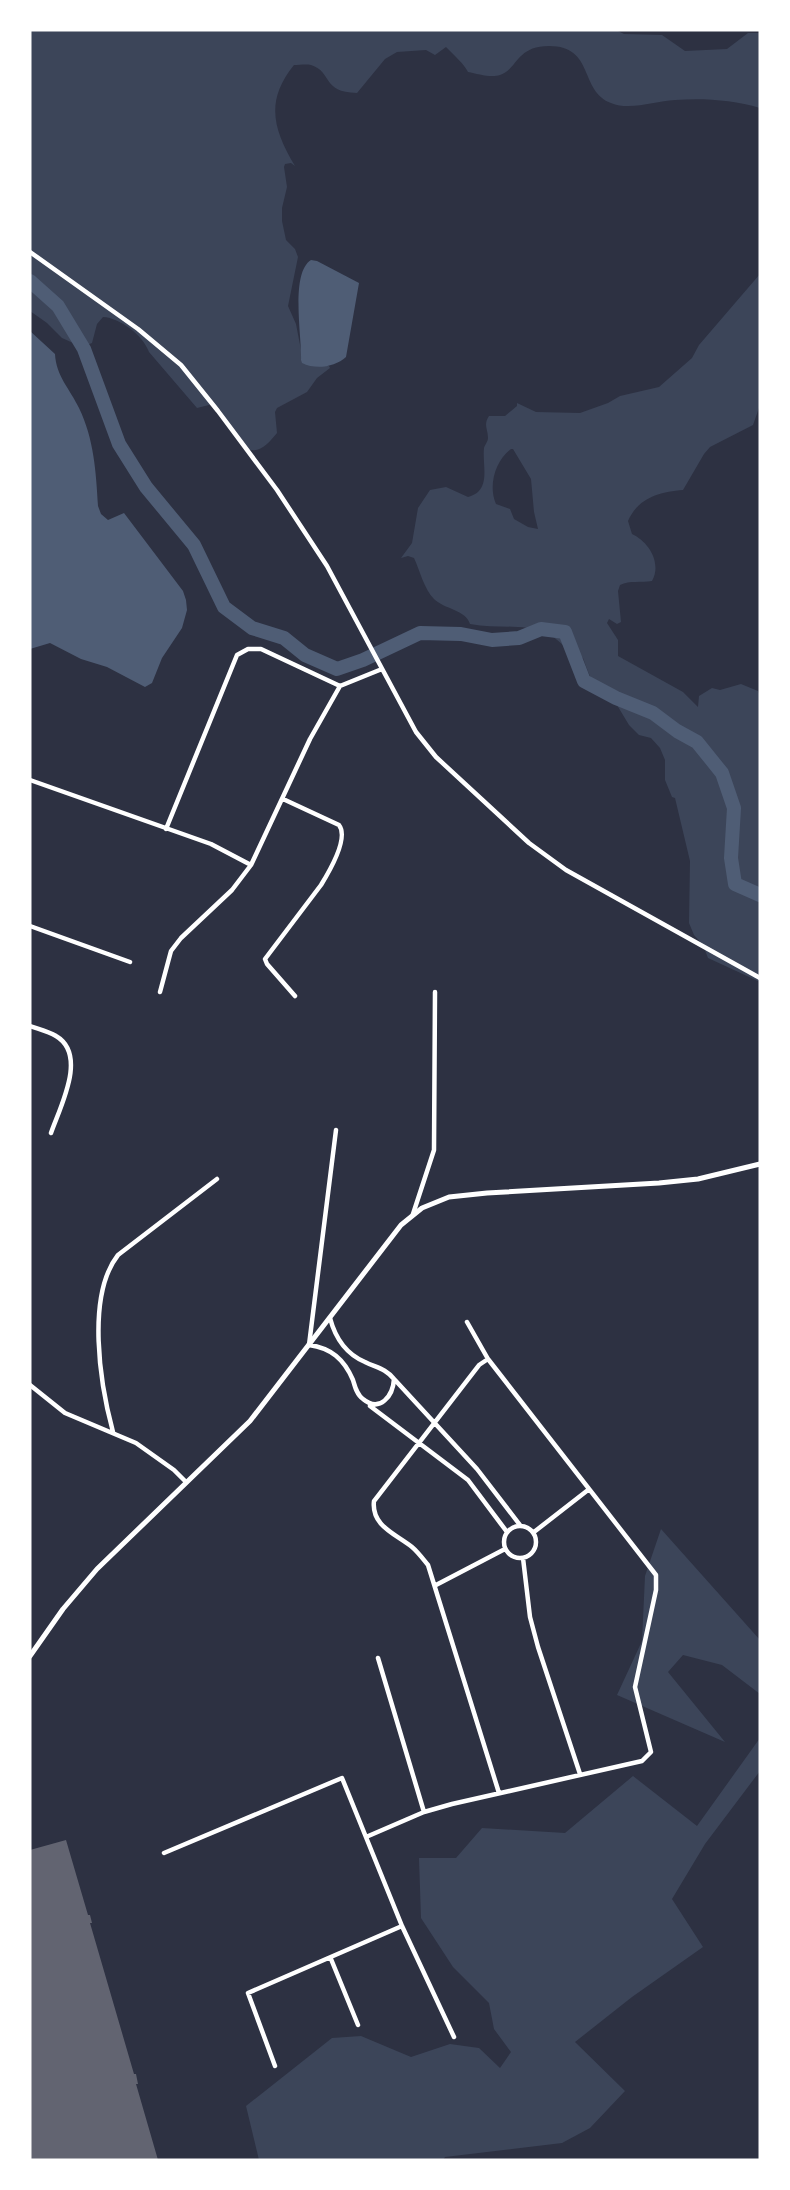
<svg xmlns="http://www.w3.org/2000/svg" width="790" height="2190" viewBox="0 0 790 2190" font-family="Poppins,sans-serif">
<rect width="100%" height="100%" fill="#2d3142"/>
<path fill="#3c4559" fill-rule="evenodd" d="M30,30h586l8,4 38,1 23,16 42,-2 21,-16h12v75c-27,-8 -56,-10 -85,-8 -20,1 -45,11 -64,3 -32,-12 -16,-57 -62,-57 -33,0 -31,23 -49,29 -9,3 -22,-1 -32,-3 -3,-7 -16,-19 -22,-25l-11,8 -9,-5 -29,2 -12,7 -28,34c-36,-1 -24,-21 -46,-28 -5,-1 -12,0 -17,0 -29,36 -21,64 1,101l-4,-3 -6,1 -1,3 3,20 -5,21v13l4,19 9,9 3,8 -10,49 8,18 6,31 17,10 10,1 1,2 -13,10 -10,14 -30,16 -2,4 2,21c-9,11 -19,23 -33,14l-25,-39 -6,-4 -16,4 -48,-56c-6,-17 -29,-34 -46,-35l-6,7 -5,19 -10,4 -20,-9 -15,-15 -17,-12z
M760,274v131l-7,20 -43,22 -6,7 -21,36c-24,2 -45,8 -55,31l4,13c17,8 30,29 20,47 -11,2 -22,-1 -32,4l-2,6 3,31 -4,2 -8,-5 -2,4 11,17v16l65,36 15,15 1,-11 13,-8 8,2 21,-6 17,7 2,5v286l-52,-24 -5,-13 -9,-10 -5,-12 1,-62 -15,-63 -3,-1 -7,-17v-20l-5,-12 -9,-10 -12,-3 -10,-10 -18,-30c-18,-5 -22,-21 -28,-37 -16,-6 -25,-20 -36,-25 -25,-10 -51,-4 -77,-9 -4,-14 -26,-15 -36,-25 -10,-10 -14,-28 -20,-41l-6,-2 -7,2 11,-15 6,-35 12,-18 16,-3 22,10c24,-6 14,-31 16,-49 1,-3 4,-7 4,-10 0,-9 -5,-13 1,-22h16l12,-10v-3l19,9 44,1 28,-10 12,-7 39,-9 33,-29 7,-13zM511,449h2l18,30 3,33 4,17 -10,-2 -14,-8 -4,-10 -14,-5c-8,-18 -1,-43 15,-55z
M661,1529l99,111v54l-38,-29 -39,-10 -15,17 57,70 -108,-47 25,-54 3,-65z
M760,1738v33l-55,73 -33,55 31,48 -71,50 -57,45 50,49 -35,37 -28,15 -117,14 -2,3h-184l-13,-54 86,-68 29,-2 50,21 39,-13 29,4 21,20 11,-16 -17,-23 -5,-26 -36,-36 -32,-49 -2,-60h37l26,-30 83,5 68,-57 64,50z"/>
<path fill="#4f5d75" d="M311,260l6,1 42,22 -13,74c-11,10 -30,13 -44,6l-1,-3c1,-23 -11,-87 10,-100z
M30,331l25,23c1,22 15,35 24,54 15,31 17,64 19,98l3,8 7,6 16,-7 59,78 3,9 1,10 -5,18 -20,30 -10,25 -7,4 -38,-20 -26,-8 -31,-16 -20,6z"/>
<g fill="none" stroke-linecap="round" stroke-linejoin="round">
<path stroke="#4f5d75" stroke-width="14" d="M30,281l28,25 26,43 35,95 27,43 48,58 30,62 28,21 32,10 21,17 32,14 26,-9 57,-27 41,1 31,6 27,-2 22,-9 24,3 19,49 32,17 37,15 24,18 20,11 25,31 12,35 -3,50 4,26 25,11"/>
</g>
<path fill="#626471" d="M66,1840l22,75h2l2,8h-2l44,151h2l2,10h-2l22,76h-128v-310z"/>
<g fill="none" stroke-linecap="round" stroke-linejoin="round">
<path stroke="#fff" stroke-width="4.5" d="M30,252l108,77 43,36 37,46 59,79 50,76 89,166 20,25 93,86 37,27 194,108
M30,780l181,64 40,21
M283,799l56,26c10,13 -10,47 -18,60l-56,74 2,5 28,32
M166,829l71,-174 11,-6h13l79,37
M30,926l100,36
M160,992l11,-41 10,-13 51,-48 19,-25 59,-126 30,-53 42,-17
M30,1026c8,3 18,5 26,10 32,19 4,71 -5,97
M413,1214l21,-64 1,-158
M330,1318c5,19 16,36 35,44 12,6 20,6 29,17 -1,17 -14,34 -31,20 -6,-4 -8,-12 -10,-19 -9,-21 -22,-32 -44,-35l27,-215
M467,1322l21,37 -9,6 -105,136c-3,25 22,33 38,46 6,5 11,12 16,18l71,228
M395,1380l82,89 43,56
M30,1385l35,28 71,30 38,27 11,11
M370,1406l98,74 39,52
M113,1432c-13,-48 -27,-136 5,-177l99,-76
M504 1542a16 16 0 1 1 32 0a16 16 0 1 1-32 0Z
M534,1532l54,-42
M523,1558l7,59 8,30 42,127
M436,1585l69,-36
M378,1658l46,154
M366,1837l58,-25 28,-8 190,-43 9,-9 -16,-65 21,-97v-15l-168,-216
M164,1853l178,-75 60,148 52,111
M331,1959l27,66
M275,2066l-27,-73 154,-67"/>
<path stroke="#fff" stroke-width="5" d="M30,1656l33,-47 34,-40 153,-148 151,-196 21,-17 27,-11 38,-4 172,-10 39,-4 62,-15"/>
</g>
<rect width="790" height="2190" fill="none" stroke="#ffffff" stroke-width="63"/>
</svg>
